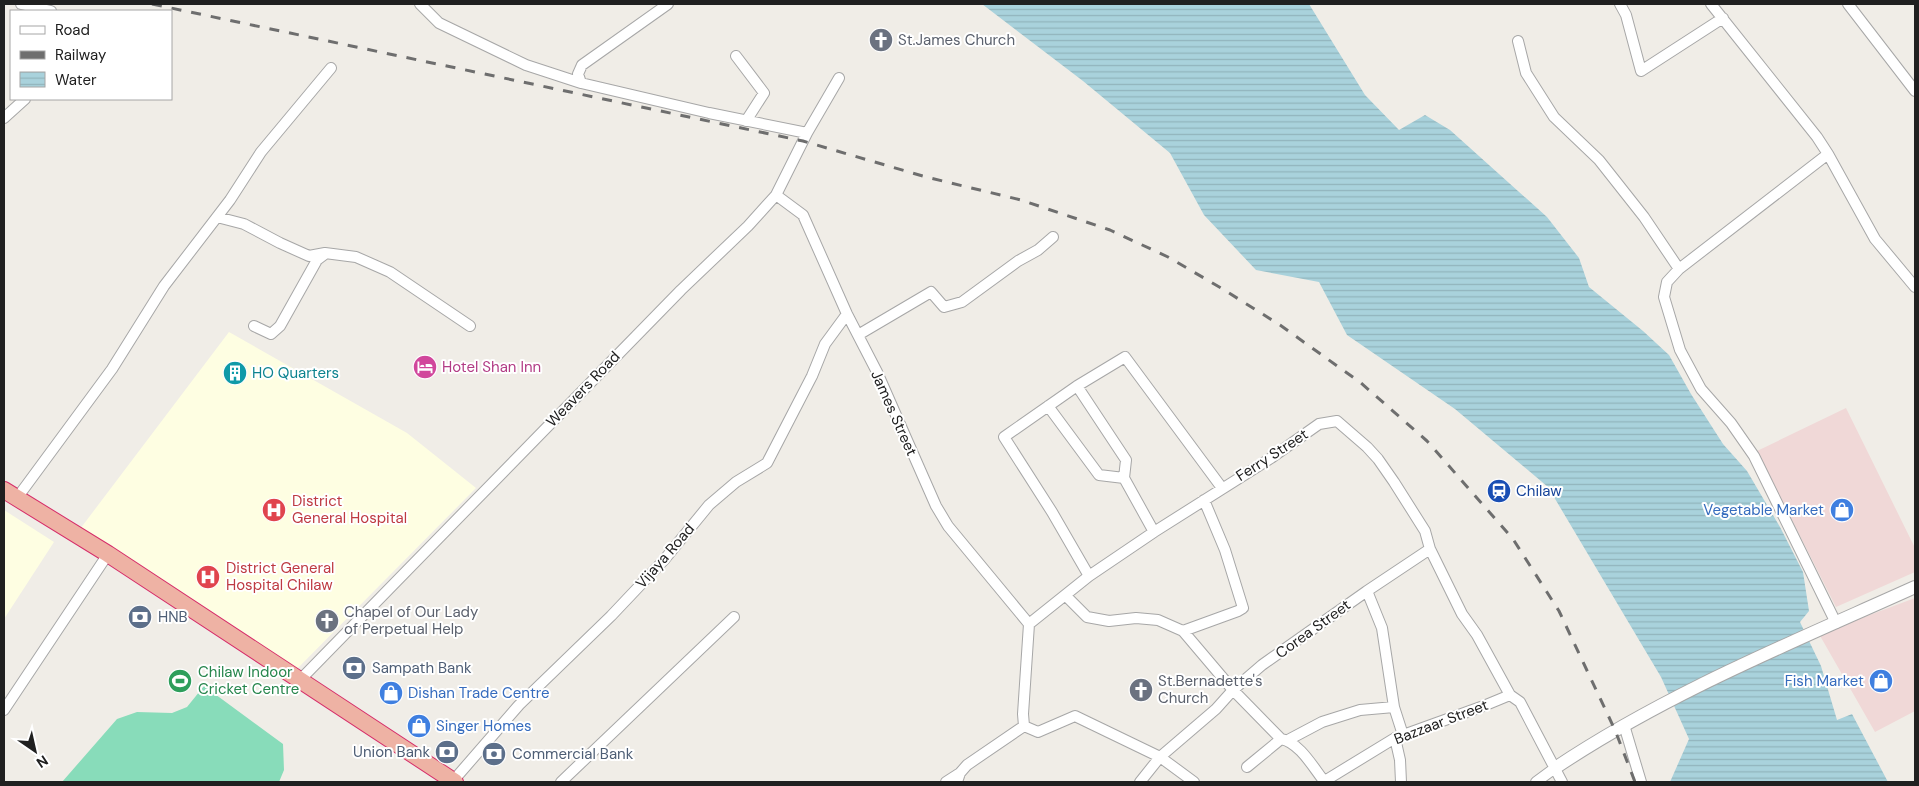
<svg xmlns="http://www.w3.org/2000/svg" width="1919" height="786" viewBox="0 0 1919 786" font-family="'DM Sans',sans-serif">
<defs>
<pattern id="water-rules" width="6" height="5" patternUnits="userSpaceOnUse" patternTransform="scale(1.25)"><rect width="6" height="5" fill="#a9d2dc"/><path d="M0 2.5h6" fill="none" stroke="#91b4bc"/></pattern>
</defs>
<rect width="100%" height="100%" fill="#f0ede7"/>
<path fill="#f0d8d7" d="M1846,408l69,140v24l-79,35 -79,-156z
M1915,598v113l-40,21 -56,-98z"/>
<path fill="#fefee2" d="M229,332l178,101 69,55 -185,187 -214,-142z
M4,510l50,32 -50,77z"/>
<path fill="#88dcba" d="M204,686l79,58 1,26 -5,12h-217l55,-63 20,-7 35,1 15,-6z"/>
<path fill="url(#water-rules)" d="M982,4h327l56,91 34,35 26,-15 25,15 97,87 32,41 10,29 54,44 26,24 22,39 32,50 24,27 33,56 23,45 6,39 -9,11 21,44 16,54 15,-6 36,68h-218l19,-43 -28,-62 -113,-190 -93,-78 -108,-74 -28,-53 -63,-12 -52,-55 -34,-62 -87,-72z"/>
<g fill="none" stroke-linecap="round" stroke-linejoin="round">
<g stroke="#a7a7a7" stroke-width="12">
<path id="minor" d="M21,4l30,7
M420,4l19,19 87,42 55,18
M668,4l-86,61 -4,9 3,9 128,30 98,20
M1620,4l6,11 15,56 82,-53
M1711,4l106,133 11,17 47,85 40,48
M1848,4l67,87
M1518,41l8,32 28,44 45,43 45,57 35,52
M736,56l28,37 -18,28
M4,118l21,-19
M1828,154l-149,115 -12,13 -3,15 16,53 21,39 30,34 23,33 82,167
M776,195l27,20 44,99 30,58 59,134 12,20 81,98
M217,217l27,7 36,19 29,13 16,-3 31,4 34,15 80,54
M254,326l17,8 9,-8 37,-66 8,-6
M858,335l73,-43 13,15 18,-5 56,-41 20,-11 15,-13
M1077,386l49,74 -2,18 30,54
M1048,406l51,69 25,3
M17,498l95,-129 52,-83 66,-86 31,-48 70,-84
M1089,576l-37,-64 -48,-75 73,-51 48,-29 97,131
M1367,591l15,37 12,79 9,28
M1066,596l21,21 22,4 27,-3 22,2 25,11 50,59 48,49c18,3 32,28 43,42
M1183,631l55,-20 5,-3 -18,-58 -21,-50
M300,680l381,-390 67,-64 28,-31 31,-62 32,-55
M4,710l104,-156
M1624,725l17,57
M1024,726l14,6 37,-16 85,41 34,25
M1395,738l5,22 1,22
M1288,740l34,-18 38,-12 34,-3
M1247,767l34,-28
M453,781l66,-76 92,-89 53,-56 45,-55 27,-23 31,-19 45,-87 13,-32 22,-30
M561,782l173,-165
M946,782l14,-9
M957,782l3,-9 7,-8 57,-39 -1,-12 6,-90 60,-48 65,-44 117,-74 48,-34 18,-3 30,26 11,12 16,23 31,49 5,18 32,65 15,21 33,60 10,7 42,80
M1140,782l20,-25 56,-48 17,-19 29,-25 105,-74 63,-42
M1323,782l72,-44 86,-31 29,-12
M1536,782l19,-14"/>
</g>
<g stroke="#a7a7a7" stroke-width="14">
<path id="tertiary" d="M1555,768c112,-75 238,-126 360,-181"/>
</g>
<g stroke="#d62d6a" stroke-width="18">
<path id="trunk" d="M4,490l104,64 347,228"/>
</g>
<use href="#minor" stroke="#fff" stroke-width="10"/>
<use href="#tertiary" stroke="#fff" stroke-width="12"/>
<use href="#trunk" stroke="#eeb2a4" stroke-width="16"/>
<path stroke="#6e6e6e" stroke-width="3" stroke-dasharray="10 10" stroke-linecap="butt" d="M152,4l651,137 123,36 95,23 89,30 58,27 53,31 59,37 81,58 66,58 86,98 46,72 56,119 20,52"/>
</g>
<defs>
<g id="church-disc" transform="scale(1.25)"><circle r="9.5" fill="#6b7280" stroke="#fff"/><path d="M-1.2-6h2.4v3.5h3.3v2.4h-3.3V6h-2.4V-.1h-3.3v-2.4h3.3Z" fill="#fff"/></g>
<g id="hotel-disc" transform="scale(1.25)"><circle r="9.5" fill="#d1479c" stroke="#fff"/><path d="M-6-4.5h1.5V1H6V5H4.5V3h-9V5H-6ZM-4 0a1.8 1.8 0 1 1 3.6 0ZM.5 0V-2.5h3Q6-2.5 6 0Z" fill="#fff"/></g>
<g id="building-disc" transform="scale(1.25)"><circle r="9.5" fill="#0f9aa8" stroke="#fff"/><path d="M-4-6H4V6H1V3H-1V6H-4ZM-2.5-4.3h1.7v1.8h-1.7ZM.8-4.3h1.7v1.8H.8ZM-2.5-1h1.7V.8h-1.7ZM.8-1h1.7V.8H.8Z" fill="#fff"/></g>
<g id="station-disc" transform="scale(1.25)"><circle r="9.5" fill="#1a4fb4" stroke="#fff"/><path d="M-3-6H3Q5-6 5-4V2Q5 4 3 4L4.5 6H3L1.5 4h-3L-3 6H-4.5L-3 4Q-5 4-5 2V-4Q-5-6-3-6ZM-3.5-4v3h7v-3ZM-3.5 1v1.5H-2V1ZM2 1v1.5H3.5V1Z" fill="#fff"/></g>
<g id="hospital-disc" transform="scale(1.25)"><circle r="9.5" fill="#e0444e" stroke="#fff"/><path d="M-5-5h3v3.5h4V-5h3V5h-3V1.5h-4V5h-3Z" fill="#fff"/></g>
<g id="shop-disc" transform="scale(1.25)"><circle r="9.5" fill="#3f7fe0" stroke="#fff"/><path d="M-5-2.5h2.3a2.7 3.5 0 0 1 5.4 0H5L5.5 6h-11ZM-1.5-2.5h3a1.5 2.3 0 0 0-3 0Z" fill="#fff"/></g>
<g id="bank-disc" transform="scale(1.25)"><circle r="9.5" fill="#5c6f8a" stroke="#fff"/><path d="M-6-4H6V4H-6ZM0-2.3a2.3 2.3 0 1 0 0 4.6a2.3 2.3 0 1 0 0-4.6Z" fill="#fff"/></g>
<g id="stadium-disc" transform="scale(1.25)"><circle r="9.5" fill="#2e9e5b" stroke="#fff"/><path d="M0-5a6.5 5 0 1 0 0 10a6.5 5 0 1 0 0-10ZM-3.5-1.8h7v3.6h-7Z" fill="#fff"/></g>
</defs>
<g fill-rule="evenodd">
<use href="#church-disc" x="881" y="40"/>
<use href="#hotel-disc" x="425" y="367"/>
<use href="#building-disc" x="235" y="373"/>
<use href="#station-disc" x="1499" y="491"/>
<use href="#hospital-disc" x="274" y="510"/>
<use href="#shop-disc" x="1842" y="510"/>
<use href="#hospital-disc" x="208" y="577"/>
<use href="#bank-disc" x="140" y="617"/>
<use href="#church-disc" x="327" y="621"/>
<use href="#bank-disc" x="354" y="668"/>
<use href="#stadium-disc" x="180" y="681"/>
<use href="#shop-disc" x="1881" y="681"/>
<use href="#church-disc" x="1141" y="690"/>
<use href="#shop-disc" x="391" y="693"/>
<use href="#shop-disc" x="419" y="726"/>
<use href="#bank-disc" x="447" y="752"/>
<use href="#bank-disc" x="494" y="754"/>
</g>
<g text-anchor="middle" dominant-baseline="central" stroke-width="4" stroke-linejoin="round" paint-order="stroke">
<g font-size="15" fill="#5b616d" stroke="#fff" text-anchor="start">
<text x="898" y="40">St.James Church</text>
<text x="344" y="612">Chapel of Our Lady<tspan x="344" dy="17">of Perpetual Help</tspan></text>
<text x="1158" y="681">St.Bernadette's<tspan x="1158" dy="17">Church</tspan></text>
</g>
<g font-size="15" fill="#b23c85" stroke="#fff" text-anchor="start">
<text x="442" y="367">Hotel Shan Inn</text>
</g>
<g font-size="15" fill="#0d838f" stroke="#fff" text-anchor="start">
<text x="252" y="373">HO Quarters</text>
</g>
<g font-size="15" fill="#202020" stroke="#fff">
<text transform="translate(583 389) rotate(-46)">Weavers Road</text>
<text transform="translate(894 413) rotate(66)">James Street</text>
<text transform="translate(1272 455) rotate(-33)">Ferry Street</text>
<text transform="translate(665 556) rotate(-49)">Vijaya Road</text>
<text transform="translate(1313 629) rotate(-36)">Corea Street</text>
<text transform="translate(1441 722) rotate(-21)">Bazzaar Street</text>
</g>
<g font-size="15" fill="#164399" stroke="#fff" text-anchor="start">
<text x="1516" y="491">Chilaw</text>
</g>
<g font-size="15" fill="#be3a42" stroke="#fff" text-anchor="start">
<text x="292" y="501">District<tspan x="292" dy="17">General Hospital</tspan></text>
<text x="226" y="568">District General<tspan x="226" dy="17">Hospital Chilaw</tspan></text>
</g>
<g font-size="15" fill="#366cbe" stroke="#fff" text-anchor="end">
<text x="1824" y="510">Vegetable Market</text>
<text x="1864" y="681">Fish Market</text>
<text x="408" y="693" text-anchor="start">Dishan Trade Centre</text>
<text x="436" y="726" text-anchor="start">Singer Homes</text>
</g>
<g font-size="15" fill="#4e5e75" stroke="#fff" text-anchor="start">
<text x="158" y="617">HNB</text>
<text x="372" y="668">Sampath Bank</text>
<text x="430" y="752" text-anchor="end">Union Bank</text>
<text x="512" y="754">Commercial Bank</text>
</g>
<g font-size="15" fill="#27864d" stroke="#fff" text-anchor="start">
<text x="198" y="672">Chilaw Indoor<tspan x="198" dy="17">Cricket Centre</tspan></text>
</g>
</g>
<rect width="1919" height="786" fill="none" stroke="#202020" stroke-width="10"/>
<rect x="10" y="10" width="162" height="90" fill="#ffffff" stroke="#a6a6a6"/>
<rect x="20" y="26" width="25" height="8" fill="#ffffff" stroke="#a6a6a6"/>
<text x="55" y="35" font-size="15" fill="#202020">Road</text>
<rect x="20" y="51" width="25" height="8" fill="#6e6e6e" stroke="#a6a6a6"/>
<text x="55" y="60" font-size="15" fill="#202020">Railway</text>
<rect x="20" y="72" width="25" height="15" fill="url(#water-rules)" stroke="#a6a6a6"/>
<text x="55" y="85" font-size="15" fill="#202020">Water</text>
<g transform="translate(35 751) rotate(146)" stroke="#ffffff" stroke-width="4" paint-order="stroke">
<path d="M0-4L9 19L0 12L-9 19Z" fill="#202020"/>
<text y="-8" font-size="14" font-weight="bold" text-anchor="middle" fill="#202020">N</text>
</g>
</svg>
